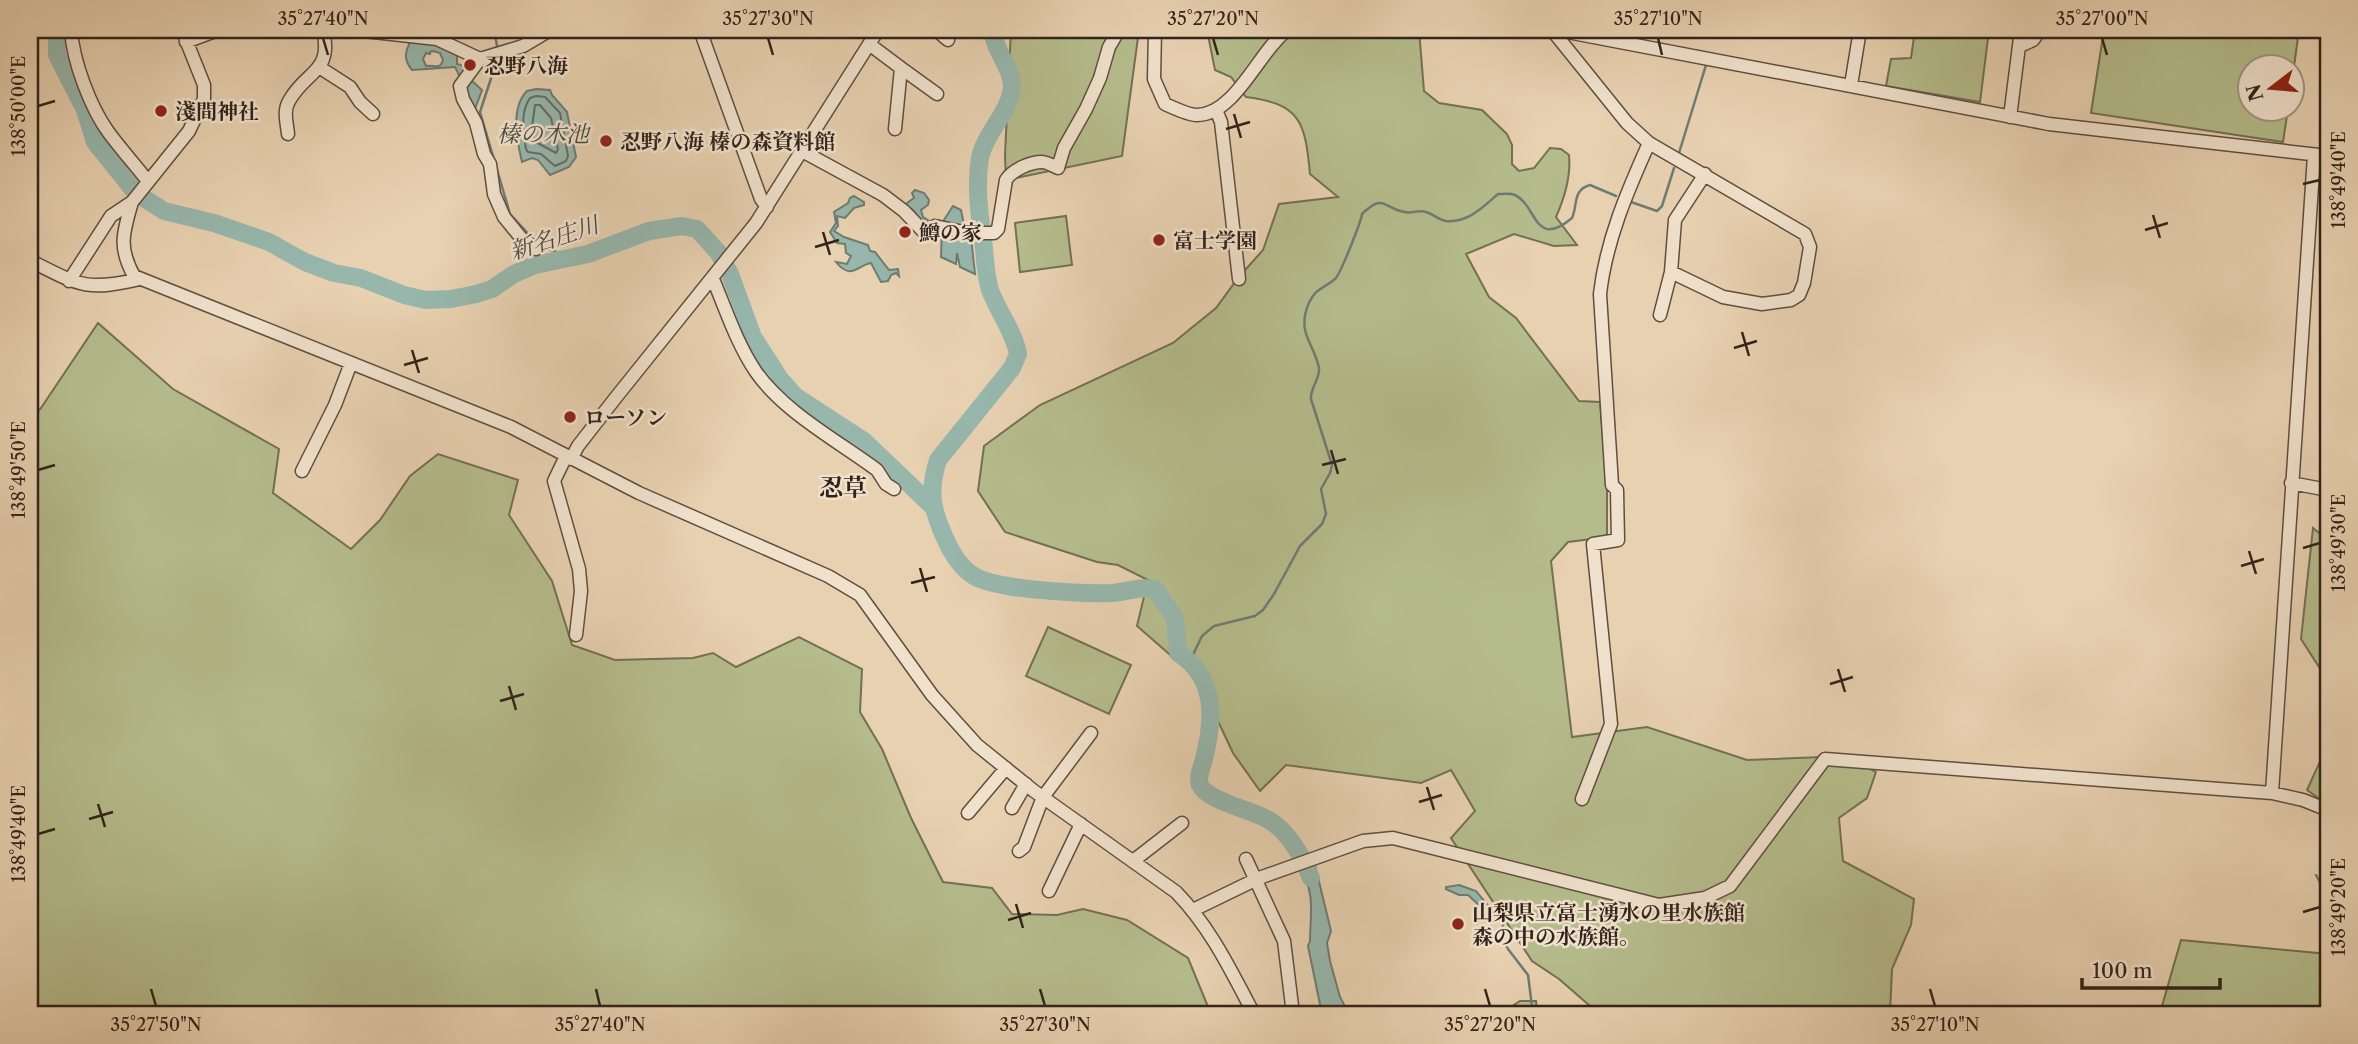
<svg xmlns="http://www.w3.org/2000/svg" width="2358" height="1044" viewBox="0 0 2358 1044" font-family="'Libre Caslon Text','Noto Serif JP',serif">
<rect width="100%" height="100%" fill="#e8d1b1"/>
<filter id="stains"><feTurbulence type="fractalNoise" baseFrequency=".00286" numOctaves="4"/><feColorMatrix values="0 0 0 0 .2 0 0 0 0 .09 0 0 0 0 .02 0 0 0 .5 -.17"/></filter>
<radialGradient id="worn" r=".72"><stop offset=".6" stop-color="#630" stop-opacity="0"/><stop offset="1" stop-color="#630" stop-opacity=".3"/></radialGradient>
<path fill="#b5bc8c" stroke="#737054" stroke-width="2" d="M1011,30h128l-17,126 -116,24 -1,-25z
M1207,30h212l5,61 15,12 43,7 25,24 5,11v19l7,7 15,-3 16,-20 11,1 8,6c2,20 -5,44 -13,62l21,28 -23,1 -40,-12 -48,20 23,43 27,21 63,83 21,1 7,90v45l-39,5 -17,19 21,176 75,-10 100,33 100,-4 29,16 -9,26 -28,20 4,43 71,38 -3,26 -19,44 -2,45h-299l-1,-8 -31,-27 -27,-18 -81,-123 24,-27 -24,-41 -30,13 -135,-18 -26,26 -27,-38 -26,-55 -15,-24 -55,-48 11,-46 -30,-15 -21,-3 -92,-30 -27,-41 6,-45 56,-41 133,-62 43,-35 22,-30 25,-28 16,-46 59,-7 -28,-23c-5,-52 -9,-70 -64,-77l-15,-20 -16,-7z
M1915,30h74l-9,72 -94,-16 5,-27 20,-1z
M2063,30h236l-7,51v-15h-42v42l38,1 -5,33 -192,-29 12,-77z
M1066,216l6,49 -52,7 -5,-49z
M98,323l75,66 106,60 -6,44 78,56 29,-29 30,-44 28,-22 80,26 -9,35 43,66 20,64 43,15 78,-2 20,-5 23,14 63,-30 63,32 -2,43 22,37 29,69 32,64 49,6 20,26 45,1 26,-6 44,11 61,38 23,56h-1181v-593l11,-13z
M2313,528l15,12v141l-27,-42z
M1048,627l83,38 -22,49 -83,-38z
M2328,744v61l-21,-15z
M2181,940l147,14v60l-168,-1z
M1520,1001h16l1,13h-43l9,-7 3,3z"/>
<path fill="#97b7ad" stroke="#6e7c73" stroke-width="2" fill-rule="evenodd" d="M411,40l30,5 16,10v9l8,2 1,4 -6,7 -5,-10 -43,3c-9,-11 -7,-18 -1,-30zM433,51l7,2 3,7c-3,11 -10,4 -17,6l-3,-7 3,-6 4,1v-2z
M471,80l11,10 -7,19 -11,-20z
M536,89l14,1 2,5 15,17 9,45 -7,10 -19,8 -12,-15 -6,-2 -10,4c-5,-21 -12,-54 5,-71z
M915,190l9,3 5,7 -1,5 -7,5 2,7 6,4 -6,3 -10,-14 -7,-4 1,-3 7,-5 -2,-5z
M854,196l10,6v3l-10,3 -9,10 -8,-2 1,10 -4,5 10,6 24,8 2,6 5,1 14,18 9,-1 1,7 -3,-3 -5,2 -3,6 -7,1 -10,-19c-13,2 -20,18 -35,-1l11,2 4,-8 -5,-3 -1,-9 -8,-1 -7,-11 6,-9 -2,-11 14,-9 2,-5z
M953,206l8,4 5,25 5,2 4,37 -15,-7 -3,-14 -1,11 -15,-7 1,-34z
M1315,865l16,66 -4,12 3,18 10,36 9,17h-27l-14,-68 2,-5c0,-24 6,-50 -10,-71z
M1459,885l17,6 21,25 -5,1 -24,-22h-9l-13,-6v-2z"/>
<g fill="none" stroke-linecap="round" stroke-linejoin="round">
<path stroke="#646d64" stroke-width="2" d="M536,96l9,1 15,16 8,43 -2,5 -11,5 -14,-12 -13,-2 -2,-3c-3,-16 -6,-37 4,-51z
M535,105h5l11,13 7,31 -2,4 -22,-12 -2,-14z"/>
<path stroke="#6e7c73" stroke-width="2.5" d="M494,30l4,21
M498,57l-18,55 30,102 24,26
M1679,153l27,-88
M1631,202l26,9 5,-5 12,-38
M539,245l24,10 13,2
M1190,661l12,-25 12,-10 41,-10 8,-6 11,-16 26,-48 22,-22 4,-10 -5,-25 9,-16 2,-8 -21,-66c-1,-11 9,-20 8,-31 -5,-25 -22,-34 -11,-63 8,-18 14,-15 27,-26 5,-4 26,-57 27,-65 23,-22 21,-5 43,-2 7,2 15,-3 21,0 7,2 13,8 20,9 22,2 37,-14 52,-27 5,0 12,-1 17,1 22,10 19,55 57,23 6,-13 0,-28 18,-33l26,11
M2316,875l12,22
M1497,916l6,5v19l5,9 20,26 5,39"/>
<path stroke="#97b7ad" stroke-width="18" d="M57,30v25l28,55 10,32 41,51 28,18 50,12 55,19 36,20 29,11 27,5 43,17 22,5 25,-1 25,-5 16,-5 22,-15 21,-9 53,-11 61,-23 33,-5 15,3 21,23 12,22 23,63 27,42 15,17 69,45 68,65
M993,30c0,20 18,35 19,55 0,25 -28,49 -32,73 -5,30 0,60 4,90 1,14 2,29 6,42 8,22 24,41 28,64l-6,14 -74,92c-10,31 -6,50 7,78 6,14 16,30 29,38 22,14 110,18 138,17 14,-1 30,-7 43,-4l20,29 3,35c39,25 36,66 26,106 -2,8 -7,18 -4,26 7,16 52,25 67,34 22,12 35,37 44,59"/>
<g stroke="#5f4e40" stroke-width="15">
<path id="minor" d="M71,30c2,31 19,77 38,103 12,16 26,32 38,47
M355,30l82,9 43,20 43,-13 27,-16
M700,30l61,169 6,8
M936,30l12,10
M1155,30l-1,49 11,25c9,4 23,11 32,11 38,0 62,-64 90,-85
M1552,30l75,93 22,20 156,91 5,13 -6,36 -5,12 -8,5 -29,4 -39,-7 -52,-25
M1557,30l492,94 279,32
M186,42l32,-12
M869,44l32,24 -6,61
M2020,46l13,-6 7,-10
M480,59l-20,27 3,13 13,24 8,31 6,10 4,30 10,23 18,22 14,10
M319,67l31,20 10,15 13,12
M901,68l36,26
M1851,85l9,-55
M1216,110l5,12 18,157
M2010,117l11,-87
M288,134c-1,-11 -5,-23 1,-33 17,-31 44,-28 34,-71
M802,151l81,44 21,16 20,21 11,-6 33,7h26l4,-4 8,-49c6,-10 24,-18 36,-18 4,0 12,4 16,6l6,-20 22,-39 14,-31 9,-31 10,-17
M132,202c-9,31 -14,45 2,74l377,151 128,66 189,83 32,19 72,100 45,50 57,46 142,101c35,36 55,79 78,122
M30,257l3,5c47,24 54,29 107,17
M713,279c13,31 24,65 43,93 28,40 82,69 121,98l9,14 8,5
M69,281l42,-65 21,-14 57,-71 15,-32v-14l-22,-55
M1660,315l11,-43 4,-52 30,-46
M566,456l-12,25 25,88 2,22 -5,44
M571,459l7,-13 39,-50 139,-173 122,-193
M302,471l33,-66 16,-42
M2291,483l37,7
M2272,793l42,-638
M1582,799l29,-75 -18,-180 25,-4 -1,-50 -5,-5 -12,-191c6,-53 27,-102 49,-151
M1012,808l14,-24
M968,813l38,-45
M1019,851l5,-4 19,-50 48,-64
M1246,859l38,82 9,73
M1133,861l49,-38
M1049,891l32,-67
M1193,910l66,-32 104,-37 30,-3 266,67 46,-7 25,-12 95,-127 447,34 31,7 25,10"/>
</g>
<use href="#minor" stroke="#f0e1cc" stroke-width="12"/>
</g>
<path fill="none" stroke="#31231b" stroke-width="2.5" d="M323,38l5,17M768,38l5,17M1213,38l5,17M1658,38l4,17M2102,38l5,17M38,106l17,-5M1234,114l7,24M1226,129l24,-7M2303,184l17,-4M2153,215l7,23M2145,230l23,-7M823,232l7,23M815,247l24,-7M1742,332l7,24M1734,348l23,-7M412,350l7,23M404,365l24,-7M1331,450l7,24M1322,465l24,-6M38,470l17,-5M2303,548l17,-5M2249,551l7,23M2241,566l23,-7M920,568l7,24M911,583l24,-6M1838,669l7,23M1830,684l23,-7M509,686l7,24M500,701l24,-7M1427,787l7,23M1419,802l23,-7M98,804l7,23M89,819l24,-7M38,834l17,-5M1016,904l7,24M2303,912l17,-5M1008,920l23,-7M151,989l5,17M596,989l4,17M1040,989l5,17M1485,989l5,17M1930,989l5,17"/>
<g fill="#8f2418" stroke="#f0e1cc" stroke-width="2.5">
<circle cx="470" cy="65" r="7"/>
<circle cx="161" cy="111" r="7"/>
<circle cx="606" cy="141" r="7"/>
<circle cx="905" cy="232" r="7"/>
<circle cx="1159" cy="240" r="7"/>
<circle cx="570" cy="417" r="7"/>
<circle cx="1458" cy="924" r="7"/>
</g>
<g text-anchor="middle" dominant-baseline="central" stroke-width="5" stroke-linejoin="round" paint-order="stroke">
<g font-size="21" font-weight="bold" fill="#31231b" stroke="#f0e1cc" text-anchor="start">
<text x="484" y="65">忍野八海</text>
<text x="175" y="111">淺間神社</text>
<text x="620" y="141">忍野八海 榛の森資料館</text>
<text x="919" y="232">鱒の家</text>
<text x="1173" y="240">富士学園</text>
<text x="584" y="417">ローソン</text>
<text x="1472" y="912">山梨県立富士湧水の里水族館<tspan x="1472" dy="24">森の中の水族館。</tspan></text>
</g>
<g font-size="23" font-style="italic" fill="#4a4840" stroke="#f0e1cc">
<text x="543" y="134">榛の木池</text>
<text transform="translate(554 238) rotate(-18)">新名庄川</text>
</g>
<g font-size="24" font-weight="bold" fill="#31231b" stroke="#f0e1cc">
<text x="843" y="487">忍草</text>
</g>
</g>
<rect width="2358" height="1044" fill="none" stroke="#e8d1b1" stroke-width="77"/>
<g transform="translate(2271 88) rotate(254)"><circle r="33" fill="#f0e1cc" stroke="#a49585" stroke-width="2"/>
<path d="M0-5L12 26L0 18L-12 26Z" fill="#8f2418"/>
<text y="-10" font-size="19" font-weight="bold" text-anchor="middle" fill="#31231b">N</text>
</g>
<path d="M2082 978v10h138v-10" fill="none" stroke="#31231b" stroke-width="3.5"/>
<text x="2092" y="978" font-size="21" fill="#31231b" stroke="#f0e1cc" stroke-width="5" paint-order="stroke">100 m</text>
<rect x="38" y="38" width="2282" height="968" fill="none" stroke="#31231b" stroke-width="2.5"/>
<g font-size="18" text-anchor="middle" fill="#31231b">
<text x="323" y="25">35°27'40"N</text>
<text x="768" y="25">35°27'30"N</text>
<text x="1213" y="25">35°27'20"N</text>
<text x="1658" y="25">35°27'10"N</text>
<text x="2102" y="25">35°27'00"N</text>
<text transform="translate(19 106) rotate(-90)" y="6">138°50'00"E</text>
<text transform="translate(2339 180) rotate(-90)" y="6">138°49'40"E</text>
<text transform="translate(19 470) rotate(-90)" y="6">138°49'50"E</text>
<text transform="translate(2339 543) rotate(-90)" y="6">138°49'30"E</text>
<text transform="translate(19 834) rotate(-90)" y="6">138°49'40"E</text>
<text transform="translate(2339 907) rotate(-90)" y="6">138°49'20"E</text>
<text x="156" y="1031">35°27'50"N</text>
<text x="600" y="1031">35°27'40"N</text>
<text x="1045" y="1031">35°27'30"N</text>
<text x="1490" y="1031">35°27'20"N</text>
<text x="1935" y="1031">35°27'10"N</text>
</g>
<rect width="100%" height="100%" filter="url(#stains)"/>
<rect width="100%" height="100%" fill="url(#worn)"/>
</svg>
